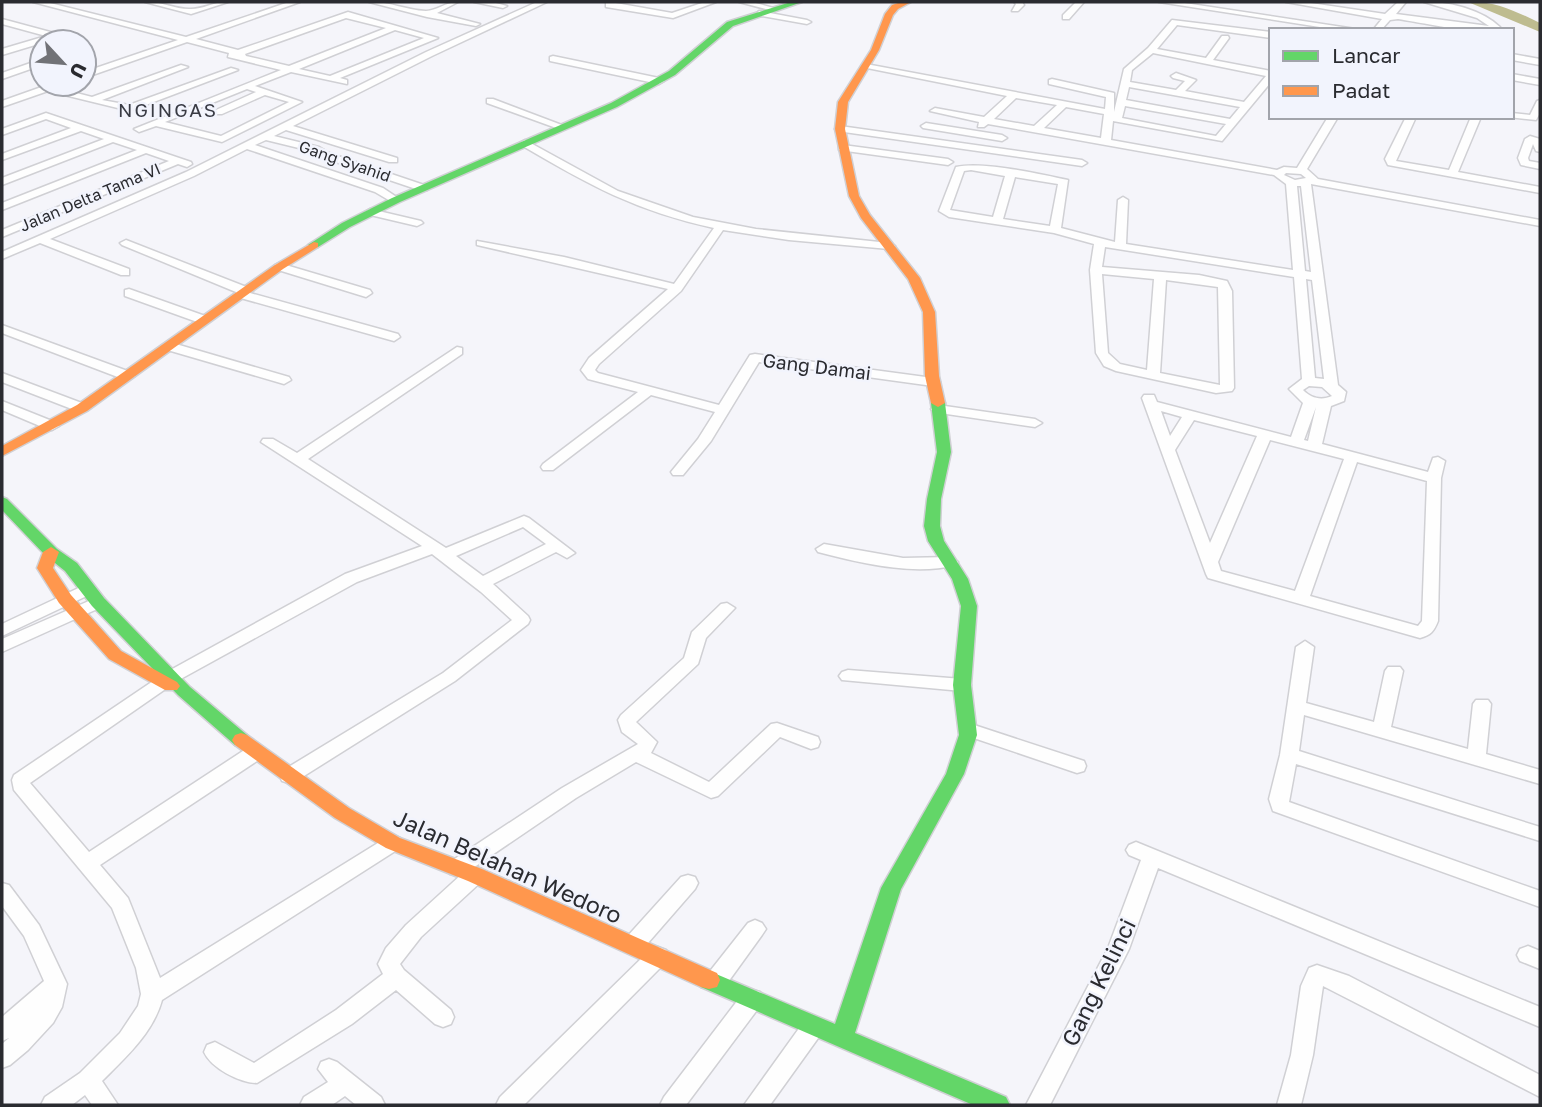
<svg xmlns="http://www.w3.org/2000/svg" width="1542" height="1107" viewBox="0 0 1542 1107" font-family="'Golos Text',sans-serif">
<rect width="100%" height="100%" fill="#f5f5fa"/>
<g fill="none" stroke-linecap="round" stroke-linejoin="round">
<path fill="#bebc90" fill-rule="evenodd" d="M1468,2c28,-1 47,9 72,21v9z"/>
<g stroke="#d0d0d4" stroke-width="3">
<path id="street" d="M33,2h13l140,35 103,-35h11l-104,37 42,11 110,-38 90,26 -98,40 7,2v4l-56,-12 -36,14 47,16 -80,40 -66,-16 -17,6 -5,-3 147,-59 -53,-13 1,-4 -42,-11 -103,36v-6l94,-32zM346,18l40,10 -97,38 -43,-10 -1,-2zM395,30l29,8 -94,38 -31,-7zM247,89l9,3 -40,18v4h6l43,-19 24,7 -68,34 -56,-14z
M145,2c16,-1 29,7 44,7 13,1 26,-8 39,-7l-37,12z
M369,2c19,-1 37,8 57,9 10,0 20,-9 32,-9l-21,11 43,11 -4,2 -49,-9z
M474,2h18l15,4 -4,2z
M537,2h10l-115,54 -139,70 104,32v4h-8l-103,-32 -12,6 45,11 10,6 98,33v4h-8l-98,-33 -10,-6 -45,-11 -11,5 128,43 18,12 -9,2 -17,-10 -128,-43 -53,27 -144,63 79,30v6h-8l-81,-32 -38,16v-7l184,-80 240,-120z
M610,2l62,11 33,-11h11l-43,16 -67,-11v-4z
M739,2h13l25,7 -4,2z
M1014,2h8l2,3 -6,6h-6l4,-7z
M1076,2h8l-15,17h-6v-4z
M1159,2h19l184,28h-23z
M1286,2h18l81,12 13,-12h8l-10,12 93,12 -12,-8 -53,-16c25,-1 58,8 76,25 -18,10 -80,-5 -102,-8l-8,1 -9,10h-8l9,-11z
M759,11l48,9 4,2 -4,2 -51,-9z
M2,19l78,21 1,2 -26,-3 -53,16v-6l44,-13 -44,-12z
M1172,20l99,12v6l-94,-13 -20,24 49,9 16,-22h6l1,2 -16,22 58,11v11l-49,59 -109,-20 -2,19 166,30 7,-3 13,1 31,-51h10l-31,52 11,10 222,41v6l-229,-42 27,201 8,7 -2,9 -13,5 -9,38 106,28 5,-14 5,-1 7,4 -4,17 -3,143c-4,10 -7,14 -18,17l-212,-60 -2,-4 -64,-176 2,-3h10l3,7 134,35 12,-34 -14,-14 13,-10 -8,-102 -189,-30 -3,20 97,8 28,6 5,10 2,97 -2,3 -16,2 -100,-22 -12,-5 -8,-13 -6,-83 4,-26 -40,-11 -105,-16 -10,-6 17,-44c27,-6 83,7 112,13l-7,48 54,14 3,-42 5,-3 5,3 -2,44 167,26 -7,-86 -12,-9 -286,-51 -4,3h-6l1,-5 -49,-11 5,-3 49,9 23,-21 -145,-29 4,-3 239,45 1,-12 -57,-13v-4l3,-1 62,14v19l10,-43 24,-21zM1153,53l113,23 -22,26 -59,-11 11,-11 -20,-7 -5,3 2,2 12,3 -9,9 -46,-8 2,-12zM1129,87l111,20 -10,12 -104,-19zM1016,98l41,7 -23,21 -40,-7zM1125,106l101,18 -10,12 -94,-18zM1066,107l38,7 -3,24 -57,-10zM971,170l34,6 -12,41 -43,-7 14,-39zM1286,173l15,1 5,4 -11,2 -11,-5zM1015,177l43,7 -8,42 -47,-7zM1297,186h4l10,86 -6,-1zM1102,274l52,5 -7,91 -27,-6 -12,-11zM1306,279l6,1 12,99 -9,-1zM1166,280l52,7 2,98 -60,-12zM1309,386l13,1 10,9c-11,5 -21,2 -29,-6zM1316,407l-8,34 -4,-1zM1161,411l21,6 -12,19zM1194,420l63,16 -47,107 -35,-93zM1270,440l74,19 -49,132 -74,-20 -3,-9zM1357,462l70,19 -5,140 -4,5 -108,-30z
M1512,54l28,5v6l-28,-5z
M553,56l106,22 5,3 -5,3 -109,-23v-4z
M42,59v6l-40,14v-6z
M181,65l7,2 -86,33 27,5 102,-37 7,2 -108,41 -82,-20 -46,16v-6l48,-17h10l-3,4 35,9z
M1512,74l28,5v6l-28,-5z
M487,99h6l74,28 -8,2 -72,-26z
M1540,100v13l-4,7 -28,-3h4v-4l18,2 7,-14z
M46,113l145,49 1,2 -5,3 -9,-3 -176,73v-7l167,-69 -23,-8 -144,57v-7l135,-53 -24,-8 -111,43v-7l102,-39 -23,-8 -79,29v-6l69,-26 -25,-9 -44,16v-6z
M1406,117h10l-20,44 53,9 22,-53h10l-23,55 82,15v6l-152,-28 -3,-6z
M926,123l76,12 5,3 -5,3 -79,-13 -2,-2z
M840,126l242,34 5,3 -5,3 -245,-35 -2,-2z
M1530,136l10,3v13l-4,-1 -3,-7 -5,14 1,3 11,2v6l-19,-4 -3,-7 7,-19z
M525,140l93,51 75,26 63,12 133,14 6,3 -6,3 -100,-9 -66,-10 -42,61 -82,73 -4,6 3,3 121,32 31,-50 5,-1 178,24 7,4 -7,4 -174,-24 -48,79 -28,34h-10l-2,-3 27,-33 17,-27 -64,-17 -98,75h-10l-2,-3 2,-3 95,-72 -50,-13 -7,-9 8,-12 79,-69 -191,-44v-4l87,16 110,27 40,-56c-78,-17 -125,-43 -193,-83l-1,-2z
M843,145l105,14 5,3 -5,3 -109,-15v-4z
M370,209l51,12 2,2 -6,3 -51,-12 -1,-2z
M126,240l123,48 1,5 148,41 2,3 -6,4 -157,-44 -1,-5 -114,-47 -2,-2z
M279,263l91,27 2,3 -6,4 -91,-28v-4z
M129,289l79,28 2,3 -6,4 -4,-1 -75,-27v-6z
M2,325l131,48 2,3 -7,4 -5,-1 -121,-46z
M169,342l120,35 2,3 -7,4 -120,-35 -1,-3z
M457,347l5,1v6l-154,105 138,89 78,-32 5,2 46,35 -8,5 -11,-6 -63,32 35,32 2,4 -2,4 -73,57 -159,100 -7,2 -7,-2 -2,-5 2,-5 161,-98 69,-53 -31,-28 -49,-38 -75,28 -180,99 -147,102 59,69 160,-105h14l2,5 -2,5 -163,108 28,33 32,80 226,-140 7,-3 7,3 3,5 -3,5 -238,152c-9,33 -36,57 -60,81l16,24h-26l-7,-10 -13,10h-31l4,-8 35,-24 40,-40 18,-27 3,-12 -5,-26 -24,-60 -98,-118 -2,-10 2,-5 151,-102 180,-99 77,-28 -161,-104 2,-3h10l24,14zM523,527l23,17 -63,32 -27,-20z
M2,373l85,32 2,3 -7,4 -5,-1 -75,-29z
M2,401l55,22 2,3 -7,4 -5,-1 -45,-19z
M938,405l97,14 7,4 -7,4 -102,-15 -2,-3z
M824,544l79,14 47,-1 8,5 -2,3c-43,11 -96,-2 -138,-13l-2,-3z
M87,584l8,5 -2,4 -91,43v-12z
M98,597l6,1 2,4 -2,4 -102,46v-13z
M727,603l8,5 -29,30 -8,26 -62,58 21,20 -6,11 58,29 62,-58 6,-1 41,14 2,5 -2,5 -7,2 -31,-12 -62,59 -7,2 -75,-36 -60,36 -103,70 9,1 3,6 -3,6 -61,56 -21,27 4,6 47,40 3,7 -3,7 -8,3 -8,-3 -39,-34 -44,34 -95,59c-17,0 -46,-15 -53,-31l3,-7 8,-3 39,21 82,-53 47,-36 -5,-10 8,-16 20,-23 56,-51h-12l-3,-6 3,-6 112,-74 76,-44 -16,-12 -4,-12 3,-5 63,-57 8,-26 29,-28z
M1305,641l9,6 -8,56 68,19 11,-51 3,-4h12l3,4 -12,56 77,22 5,-45 3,-4h12l3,4 -5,50 54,16v14l-236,-69 -5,36 241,76v14l-244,-77 -7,38 251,89v16l-267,-96 -4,-12 11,-44 16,-108z
M848,670l114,9 6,2 3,4 -3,4 -6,2 -120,-11 -3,-4 3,-4z
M968,723l116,38 2,5 -2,5 -7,2 -115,-39 -3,-5 3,-5z
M1136,842l404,165v20l-382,-159 -29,81 -79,156h-24l82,-157 33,-88 -12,-5 -3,-5 3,-5z
M688,875l7,2 3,6 -3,6 -54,62 -8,3 -8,-3 -3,-6 3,-6 56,-62z
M2,883l7,2 30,40 28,59 -5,23 -9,16 -25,27 -18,15 -8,3v-24l7,-6 -7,3v-24l42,-36 -20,-45 -22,-30z
M755,920l7,3 4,6 -4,6 -39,54 -8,2 -8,-2 -3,-7 3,-7 41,-52z
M1528,946l12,5v18l-20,-8 -3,-6 3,-6z
M658,947l8,3 3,6 -3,6 -142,143h-28l4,-8 150,-147z
M1317,965l32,11 191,99v22l-217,-111 -10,69 -12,50h-24l14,-50 10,-69 8,-18z
M752,990l8,2 3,7 -3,7 -74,99h-26l4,-8 80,-105z
M813,1017l8,3 3,7 -3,7 -51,71h-26l61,-85z
M329,1059l8,3 44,35 4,8h-29l-11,-9 -13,9h-32l4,-8 24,-15 -10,-13 3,-7z"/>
</g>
<g stroke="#d0d0d4" stroke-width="3">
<path id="fast" d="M791,2h11l-69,24 -58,49 -58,32 -217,95 -50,25 -32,20 -10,-2 34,-22 50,-25 219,-95 58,-32 58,-49z
M938,399l7,4 6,49 -10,47 -1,27 4,15 24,38 9,27 -6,79 6,50 -13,39 -63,115 -46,144 151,64 4,8h-37l-272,-118 -3,-7 3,-7 8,-2 126,53 46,-136 65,-114 13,-39 -6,-50 8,-79 -9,-27 -24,-38 -4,-15 3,-27 10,-47 -6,-49z
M2,497l5,2 50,50 20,14 27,35 86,89 57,48 3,5 -3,5h-12l-57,-50 -86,-89 -27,-35 -20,-16 -43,-45z"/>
</g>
<g stroke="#d0d0d4" stroke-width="3">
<path id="slow" d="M901,2h10l-13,7 -5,6 -14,35 -31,52 -3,27 14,67 11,19 50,63 15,34 4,64 6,27 -7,4 -7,-4 -6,-27 -2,-64 -15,-33 -47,-61 -12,-22 -14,-67 3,-27 33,-52 14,-36 7,-9z
M314,242l4,1v4l-35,22 -196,142 -85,45v-10l75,-41 198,-140z
M51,547l8,5 -6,16 18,27 50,56 56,31 3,4 -3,4h-12l-56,-31 -50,-56 -22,-35 6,-16z
M241,733l6,2 102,73 51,30 82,31 235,104 3,7 -3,7 -8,2 -8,-2 -233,-106 -82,-33 -51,-30 -100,-73 -3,-5 3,-5z"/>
</g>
<use href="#street" fill="#fefefe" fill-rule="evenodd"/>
<use href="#fast" fill="#63d668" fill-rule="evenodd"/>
<use href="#slow" fill="#ff974d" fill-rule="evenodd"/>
</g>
<g text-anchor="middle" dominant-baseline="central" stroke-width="5" stroke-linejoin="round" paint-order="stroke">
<g font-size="16" fill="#2a2b30" stroke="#f2f4fd">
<text transform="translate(345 161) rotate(19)">Gang Syahid</text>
<text transform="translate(90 197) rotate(-23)">Jalan Delta Tama VI</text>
</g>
<g font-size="19" letter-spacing="2" fill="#393b44" stroke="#f2f4fd">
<text x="168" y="109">NGINGAS</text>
</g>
<g font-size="19" fill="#2a2b30" stroke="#f2f4fd">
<text transform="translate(817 366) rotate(7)">Gang Damai</text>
</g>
<g font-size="23" fill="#2a2b30" stroke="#f2f4fd">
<text transform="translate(508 866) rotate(24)">Jalan Belahan Wedoro</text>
<text transform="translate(1098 982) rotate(-64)">Gang Kelinci</text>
</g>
</g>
<rect width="1542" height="1107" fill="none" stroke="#2a2b30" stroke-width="7"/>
<rect x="1269" y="28" width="245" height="91" fill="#f2f4fd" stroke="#a2a4ab" stroke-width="2"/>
<rect x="1283" y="51" width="35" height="10" fill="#63d668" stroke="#a2a4ab" stroke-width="2"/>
<text x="1332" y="63" font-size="21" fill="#2a2b30">Lancar</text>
<rect x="1283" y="86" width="35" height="10" fill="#ff974d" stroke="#a2a4ab" stroke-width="2"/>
<text x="1332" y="98" font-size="21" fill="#2a2b30">Padat</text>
<g transform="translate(63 63) rotate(116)"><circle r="33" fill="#f2f4fd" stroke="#a2a4ab" stroke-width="2"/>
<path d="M0-5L12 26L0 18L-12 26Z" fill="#717277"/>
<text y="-10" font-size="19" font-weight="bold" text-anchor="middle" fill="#2a2b30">U</text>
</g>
</svg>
